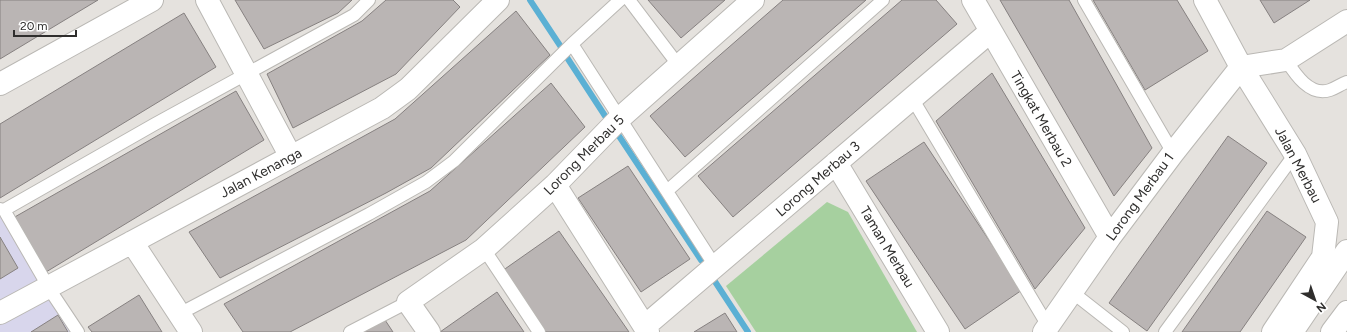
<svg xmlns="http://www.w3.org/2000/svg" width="1347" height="332" viewBox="0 0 1347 332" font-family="Figtree,sans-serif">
<rect width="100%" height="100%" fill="#e5e2de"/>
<path fill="#d8d6ec" d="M0,209l77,123h-77z"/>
<path fill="#a6d09f" d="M827,202l21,10 69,120h-161l-30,-46z"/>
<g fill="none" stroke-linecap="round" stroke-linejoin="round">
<path stroke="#5bb0d4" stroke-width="6" d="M530,0l31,47
M566,56l43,66
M615,130l86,130
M712,277l36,55"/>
</g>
<path fill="#bab5b4" stroke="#868180" d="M0,0h98l-98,59z
M235,0h117l-14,13 -74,36z
M386,0h67l7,7 -64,67 -103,54 -26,-54 95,-53z
M648,0h77l-44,38z
M783,0h83l-181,157 -35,-41z
M902,0h34l21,24 -224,193 -35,-41z
M1000,0h69l83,148 -38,48z
M1093,0h84l31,51 -63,39z
M1260,0h50l-36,23z
M516,11l34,44 -119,113 -45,25 -166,85 -31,-46 206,-113z
M184,13l32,54 -216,131v-74z
M992,73l93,155 -50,61 -99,-168z
M551,83l34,44 -119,113 -176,92h-47l-19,-28 206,-113z
M236,91l28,49 -218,132 -33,-54z
M1228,136l39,27 -120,168 -38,-28z
M924,142l98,148 -57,39 -99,-148z
M628,166l62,93 -49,33 -63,-94z
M1267,211l39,26 -66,95h-58z
M559,231l70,101h-85l-42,-61z
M0,237l18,31 -18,11z
M497,292l27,40h-84z
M139,295l23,37h-70l-4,-5z
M725,313l12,19h-43z
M58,315l10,17h-37z
M383,317l10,15h-31z"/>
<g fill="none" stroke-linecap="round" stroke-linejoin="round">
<g stroke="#bab8b4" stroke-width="14">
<path id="service" d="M629,0l50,66
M1084,0l89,153
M572,44l143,222
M1286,60c9,14 24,37 44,30 6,-2 11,-6 17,-8
M912,98l136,228
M667,191l216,-191
M0,209l4,1 48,83 26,39
M4,210l151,-86 199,-109 15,-15
M484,249l55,83
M1072,292l51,40
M179,314l190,-100 57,-32 28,-21 118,-117 48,-44
M350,332l58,-30
M1165,332l130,-178"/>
</g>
<g stroke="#bab8b4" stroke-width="24">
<path id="minor" d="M207,0l84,157
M973,0l137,237
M1205,0l36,67 54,87 32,68 -4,35 -50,75
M1241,67l45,-7 61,-39
M0,84l152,-84
M836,163l102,169
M555,185l93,147
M132,242l59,90
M0,313l382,-205 26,-19 90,-89
M645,326l346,-295
M429,332l-21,-30 76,-53 71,-64 65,-67 133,-118
M1044,332l66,-95 63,-84 68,-86"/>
</g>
<g stroke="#bab8b4" stroke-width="24">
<path id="motorway" d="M1292,332l55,-81
M1332,332l15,-20"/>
</g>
<use href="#service" stroke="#fff" stroke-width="12"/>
<use href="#minor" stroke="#fff" stroke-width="22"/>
<use href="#motorway" stroke="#fff" stroke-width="22"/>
</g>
<g text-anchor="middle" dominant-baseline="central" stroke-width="3.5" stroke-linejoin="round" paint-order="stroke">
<g font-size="14" fill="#2f2e2d" stroke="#fff">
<text transform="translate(1041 119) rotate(60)">Tingkat Merbau 2</text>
<text transform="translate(584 155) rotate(-45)">Lorong Merbau 5</text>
<text transform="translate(1298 165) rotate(62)">Jalan Merbau</text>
<text transform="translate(261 173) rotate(-28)">Jalan Kenanga</text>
<text transform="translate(818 179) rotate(-41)">Lorong Merbau 3</text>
<text transform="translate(1140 197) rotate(-54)">Lorong Merbau 1</text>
<text transform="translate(887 247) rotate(59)">Taman Merbau</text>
</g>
</g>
<g transform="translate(1315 300) rotate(140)" stroke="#ffffff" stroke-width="3" paint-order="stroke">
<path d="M0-3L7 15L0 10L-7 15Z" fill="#2f2e2d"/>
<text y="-6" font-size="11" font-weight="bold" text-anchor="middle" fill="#2f2e2d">N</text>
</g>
<path d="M14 30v6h62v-6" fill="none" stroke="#2f2e2d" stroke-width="2"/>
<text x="20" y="30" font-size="12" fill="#2f2e2d" stroke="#ffffff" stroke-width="3" paint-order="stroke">20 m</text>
</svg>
